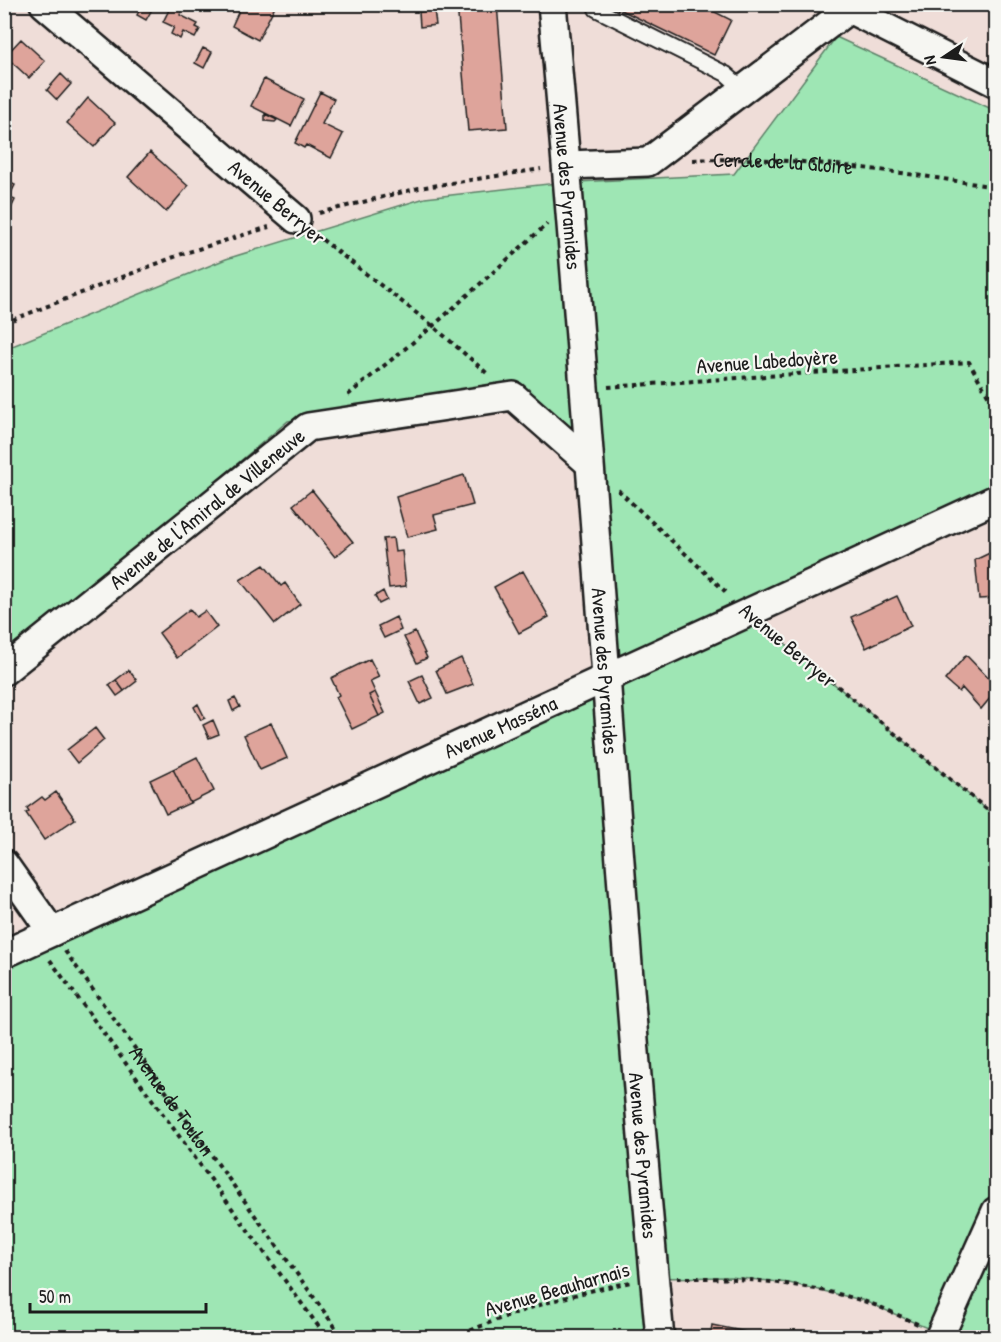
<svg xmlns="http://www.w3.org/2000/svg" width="1001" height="1342" viewBox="0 0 1001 1342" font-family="'Patrick Hand',sans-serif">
<rect width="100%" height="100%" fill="#efddd8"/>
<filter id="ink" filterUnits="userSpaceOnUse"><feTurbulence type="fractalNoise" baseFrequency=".0167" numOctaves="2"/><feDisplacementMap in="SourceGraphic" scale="12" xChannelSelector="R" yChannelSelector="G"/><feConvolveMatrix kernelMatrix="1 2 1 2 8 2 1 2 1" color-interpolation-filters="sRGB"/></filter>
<g filter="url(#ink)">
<path fill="#9ee6b4" stroke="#5d8168" stroke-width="1.5" d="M836,37l160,74v378l-382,174 -37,-481 157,-8z
M557,183l17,253 -55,-49 -231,34 -283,238v-310l221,-90 199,-61z
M748,613l248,204v520h-48l-86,-37 -73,-17 -59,-6 -75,1 5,59h-655l-1,-383z"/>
<path fill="#dea49b" stroke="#1c1c1c" stroke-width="1.5" d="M155,4l-9,16 -9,-5 2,-4 -10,-6z
M172,4h13l-5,11 18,9 -2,3 4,2 -5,9 -12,-6 -3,7 -9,-5 3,-7 -11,-5z
M242,4h25l7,4 -16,32 -26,-14z
M457,4h40l10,124 -39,3z
M609,4h90l32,16 -17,35z
M434,10l2,15 -16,2 -1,-15z
M21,39l24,22 -16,17 -24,-22z
M203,48l9,4 -8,16 -9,-5z
M61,74l10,10 -14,16 -10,-10z
M264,79l40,20 -13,27 -40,-20z
M320,92l14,7 -12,25 21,10 -12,24 -25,-13 -2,3 -9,-5z
M88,98l27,25 -21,24 -27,-24z
M265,114l12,6 -2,2 -10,-1z
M150,152l38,34 -22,26 -38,-35z
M4,180l11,5 -6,12 6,3 -11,23z
M464,475l9,30 -39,10 4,14 -31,8 -11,-40z
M312,490l41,52 -18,15 -42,-52z
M393,538l2,14 7,-1 4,35 -17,2 -6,-49z
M996,550v48l-17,1 -4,-39z
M264,565l17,21 4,-3 15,21 -25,20 -35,-44z
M523,571l26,46 -30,16 -25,-46z
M383,591l4,9 -8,4 -4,-8z
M897,596l14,30 -45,22 -15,-31z
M190,609l6,8 9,-6 12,16 -40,31 -18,-25z
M396,617l5,13 -17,8 -6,-12z
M415,632l12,26 -10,5 -13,-26z
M966,655l30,31v5l-15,18 -19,-21 -3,4 -14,-12z
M461,658l12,26 -26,10 -11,-24z
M370,659l9,18 -9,4 5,11 -6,3 10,21 -27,13 -16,-32 3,-2 -8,-17z
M129,670l8,11 -13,10 -8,-11z
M422,675l11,23 -13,6 -11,-23z
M116,680l8,11 -7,5 -8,-11z
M375,692l10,21 -6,3 -10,-21z
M235,698l5,9 -7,4 -4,-10z
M198,704l7,14 -4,2 -7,-13z
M213,720l6,14 -10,4 -6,-13z
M271,723l16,35 -27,12 -16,-35z
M95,728l9,12 -27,23 -10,-13z
M197,757l17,34 -24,12 -17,-34z
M173,769l17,34 -24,11 -16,-34z
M56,792l19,27 -31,21 -18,-27 3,-2 -2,-3 15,-11 3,3z
M712,1325l64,13h-66z"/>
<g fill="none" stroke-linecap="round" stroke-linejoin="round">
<g stroke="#1c1c1c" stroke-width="18">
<path id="lane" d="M596,9l130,65 17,15"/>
</g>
<g stroke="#1c1c1c" stroke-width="32">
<g id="street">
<path d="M44,4l252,215"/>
<path id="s3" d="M552,4c41,444 66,890 108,1334"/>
<path d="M839,4l157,79"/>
<path d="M567,165l81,-3 201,-153"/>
<path id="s4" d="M4,671l304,-244 205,-31 76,67"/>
<path d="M4,864l48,68"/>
<path id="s5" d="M4,954l992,-455"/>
<path d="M939,1338l57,-127"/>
</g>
</g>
<g stroke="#1c1c1c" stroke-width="4" stroke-dasharray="4.5 4.5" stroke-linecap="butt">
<path id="s1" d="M693,160c103,-5 203,12 303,27"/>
<path d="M319,213l100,-25 122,-19"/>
<path d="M315,234l118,92 56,49"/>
<path d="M4,323l178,-69 87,-27"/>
<path d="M608,387l361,-25 27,47"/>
<path d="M348,395l85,-69 114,-102"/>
<path d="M618,490l110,104"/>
<path d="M768,629l228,188"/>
<path id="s2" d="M65,951l278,387"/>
<path d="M50,960l277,378"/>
<path d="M677,1278c62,-1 123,4 183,22 21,6 41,17 60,25"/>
<path d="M454,1338c56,-26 116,-44 177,-56"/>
</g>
<use href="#lane" stroke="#f6f6f2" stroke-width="14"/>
<use href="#street" stroke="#f6f6f2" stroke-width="27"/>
</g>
</g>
<g text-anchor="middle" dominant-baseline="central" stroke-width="4.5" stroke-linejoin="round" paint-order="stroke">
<g font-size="21" fill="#1c1c1c" stroke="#f6f6f2">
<text stroke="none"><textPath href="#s1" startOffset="90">Cercle de la Gloire</textPath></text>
<text stroke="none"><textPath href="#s3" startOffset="183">Avenue des Pyramides</textPath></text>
<text transform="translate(277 202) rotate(40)">Avenue Berryer</text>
<text transform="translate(767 361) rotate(-4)">Avenue Labedoyère</text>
<text stroke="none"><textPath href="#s4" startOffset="260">Avenue de l'Amiral de Villeneuve</textPath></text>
<text transform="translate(788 645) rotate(40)">Avenue Berryer</text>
<text stroke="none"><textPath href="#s3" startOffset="669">Avenue des Pyramides</textPath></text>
<text stroke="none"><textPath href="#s5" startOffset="546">Avenue Masséna</textPath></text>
<text stroke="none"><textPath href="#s2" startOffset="184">Avenue de Toulon</textPath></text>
<text stroke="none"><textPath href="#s3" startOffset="1155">Avenue des Pyramides</textPath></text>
<text transform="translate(557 1289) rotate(-16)">Avenue Beauharnais</text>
</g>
</g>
<rect width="1001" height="1342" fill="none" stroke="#f6f6f2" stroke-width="24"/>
<rect x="12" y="12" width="977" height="1318" fill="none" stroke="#1c1c1c" stroke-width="2" filter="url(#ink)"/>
<g transform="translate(944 57) rotate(257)" stroke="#f6f6f2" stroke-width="4.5" paint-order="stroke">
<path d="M0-4.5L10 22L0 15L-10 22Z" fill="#1c1c1c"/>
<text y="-9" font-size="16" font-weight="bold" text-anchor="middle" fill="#1c1c1c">N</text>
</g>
<path d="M30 1303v9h176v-9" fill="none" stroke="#1c1c1c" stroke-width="3"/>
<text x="39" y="1303" font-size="18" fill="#1c1c1c" stroke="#f6f6f2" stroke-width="4.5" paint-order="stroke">50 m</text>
</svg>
